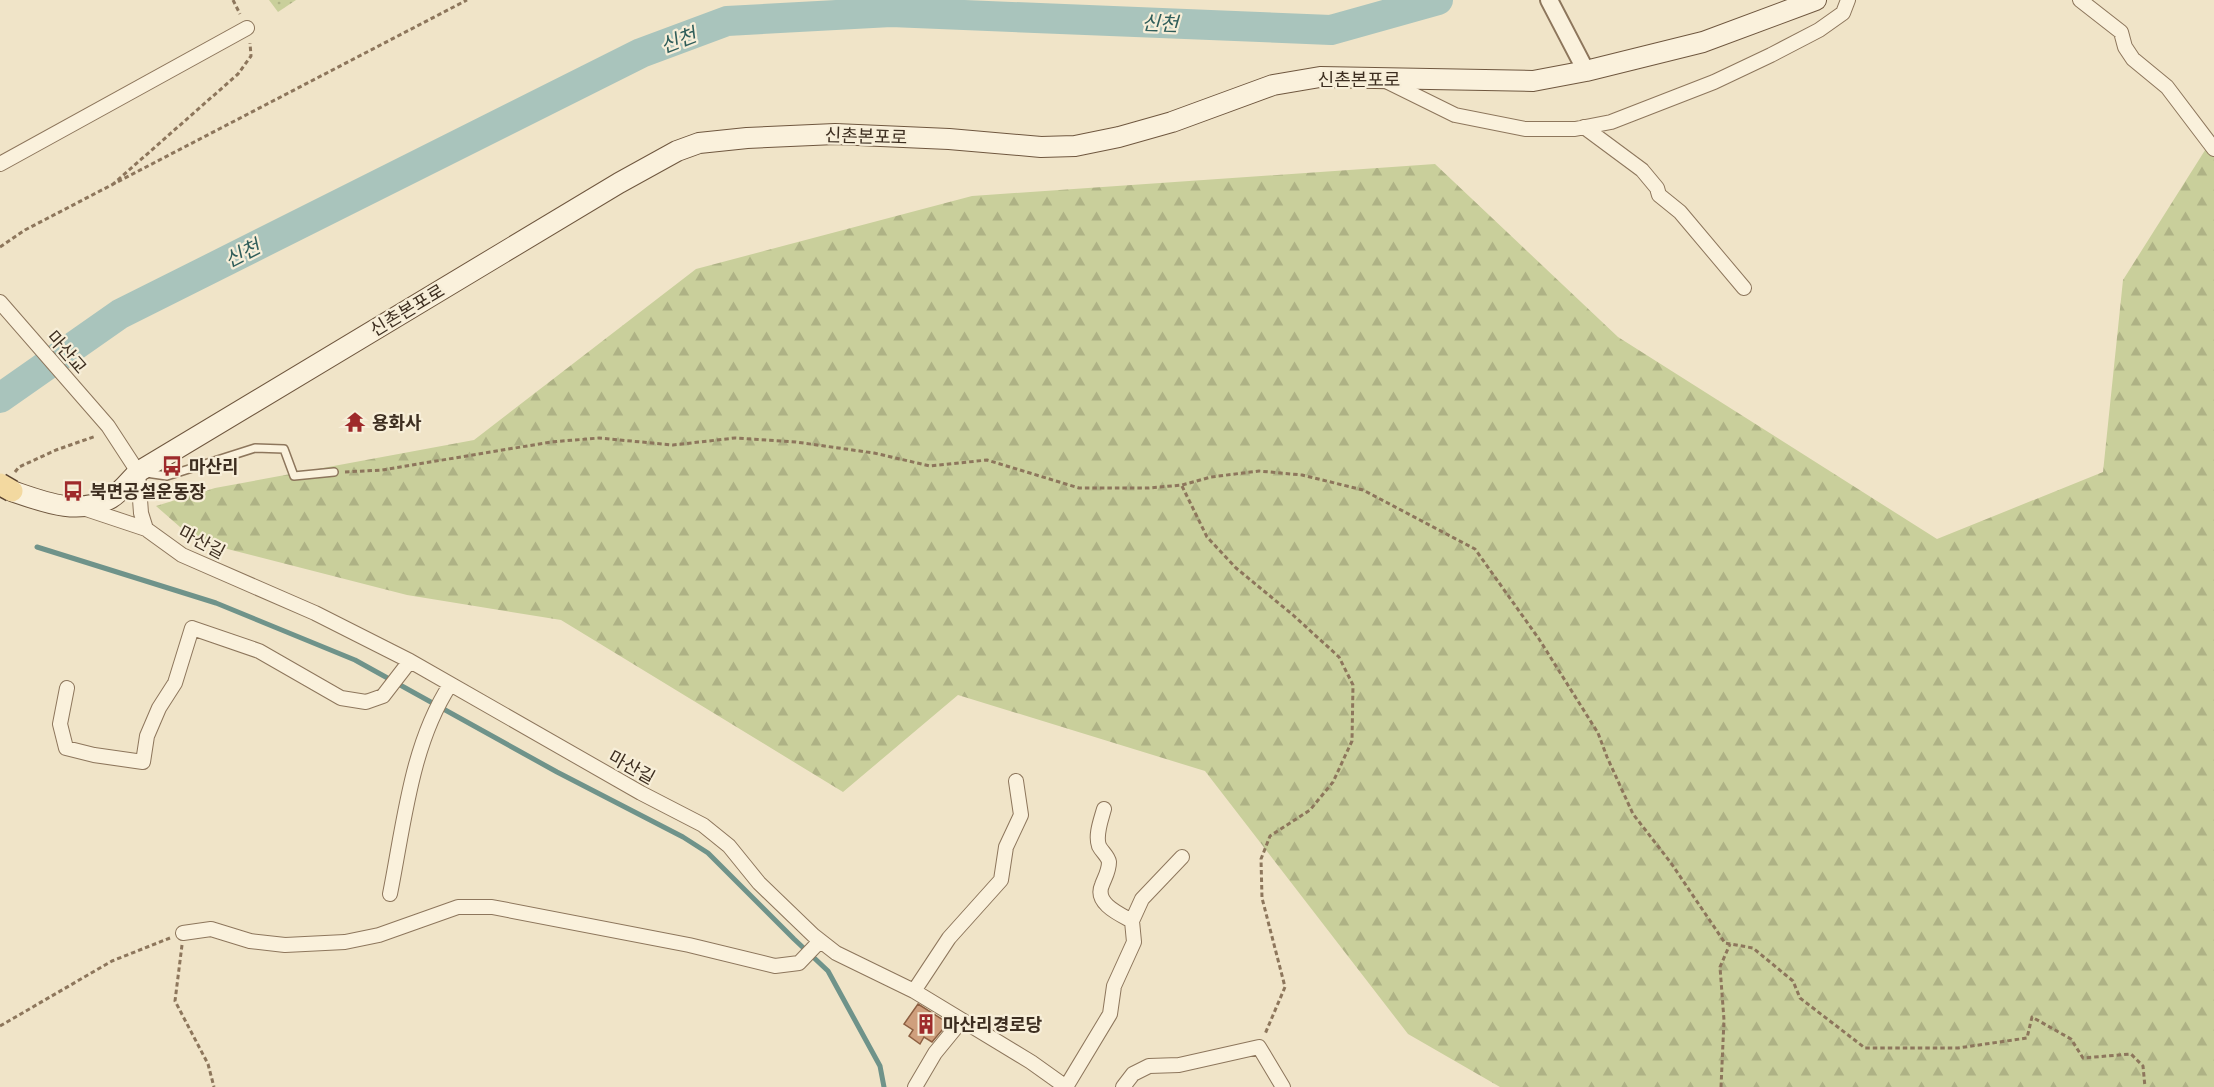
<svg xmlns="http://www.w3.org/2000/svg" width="2214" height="1087" viewBox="0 0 2214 1087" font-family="'IBM Plex Serif','Noto Sans KR',serif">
<defs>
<pattern id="forest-firs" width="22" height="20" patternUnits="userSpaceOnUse" patternTransform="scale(1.5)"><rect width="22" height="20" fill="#c9cf9b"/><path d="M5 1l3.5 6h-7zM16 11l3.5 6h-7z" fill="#aeb285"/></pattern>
<pattern id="park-dots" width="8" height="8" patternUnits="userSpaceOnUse" patternTransform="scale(1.5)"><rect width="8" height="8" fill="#c9cf9b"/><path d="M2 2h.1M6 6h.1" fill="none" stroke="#aeb285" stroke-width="1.8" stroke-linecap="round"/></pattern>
</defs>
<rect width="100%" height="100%" fill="#f0e4c8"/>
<path fill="url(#forest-firs)" d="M2214,136v951h-714l-92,-53 -203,-263 -247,-76 -115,97 -282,-172 -154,-25 -211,-54 -40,-35 59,-18 259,-48 222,-171 276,-73 463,-32 183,173 319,202 166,-67 20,-192z"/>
<path fill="url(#park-dots)" d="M269,0h27l-18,12z"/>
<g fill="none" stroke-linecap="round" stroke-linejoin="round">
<path stroke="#6f938a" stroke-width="5" d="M37,547l179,56 139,57 202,112 126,65 25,16 86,86 34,32 52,95 4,21"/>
<path stroke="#a9c4bc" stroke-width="30" d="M0,398l120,-84 521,-261 86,-32 164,-9 440,18 107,-30"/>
</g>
<path fill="#cf9f7d" stroke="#8d5f41" stroke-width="1.5" d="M918,1004l30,19 -16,19 -8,-5 -4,7 -11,-8 4,-6 -9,-6z"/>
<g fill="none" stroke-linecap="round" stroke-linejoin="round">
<g stroke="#8d765c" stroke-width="10">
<path id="service" d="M146,473l21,3 88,-28 29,1 10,27 40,-4"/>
</g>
<g stroke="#8d765c" stroke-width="16">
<path id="minor" d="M2080,0l41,32 4,15 8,12 34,28 47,62
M1384,80l71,35 70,14h50l36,-7 103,-40 57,-27 48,-25 24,-17 5,-13
M1584,127l58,43 15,18 2,7 21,17 64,76
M0,164l247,-136
M0,302l108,124 30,46 3,41 5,16 -63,-21
M146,529l36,26 133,58 95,48 231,132 62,32 26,21 30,37 54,52 23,18 78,38 117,71 35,25
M67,688l-7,36 6,24 28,7 49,7 4,-26 12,-28 16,-25 17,-55 67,23 82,47 25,4 17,-6 27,-35
M1104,809c-3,11 -9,26 -5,37 3,6 9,10 10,16 0,9 -4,15 -7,23 -8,18 17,29 30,36
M390,894c14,-70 21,-149 60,-209
M183,933l28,-4 39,12 35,4 60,-3 34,-7 79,-28h34l197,38 86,21 24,-3 21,-22
M914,991l35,-53 52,-58 5,-33 15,-32 -5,-34
M915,1087l20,-34 27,-33
M1066,1087l44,-73 4,-28 20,-44 -2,-21 10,-22 40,-42
M1123,1087l10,-13 16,-8 30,-1 80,-18 24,40"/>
</g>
<g stroke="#8d765c" stroke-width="20">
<path id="tertiary" d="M1549,0l37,71"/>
</g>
<g stroke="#6f573f" stroke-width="22">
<path id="secondary" d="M12,491c32,11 66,25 99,7 10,-6 19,-18 27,-26l481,-289 58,-32 22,-8 48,-5 88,-4 114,5 92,8 34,-1 44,-9 53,-15 101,-37 47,-8 213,4 53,-10 117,-29 113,-42"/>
</g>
<path stroke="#8d765c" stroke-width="3" stroke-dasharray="4.5 3" stroke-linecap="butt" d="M233,0l7,14
M112,185l126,-111 13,-18 -1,-13
M0,247l25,-17 442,-230
M15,472l4,-5 37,-17 40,-14
M345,472l37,-2 169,-28 48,-4 74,7 62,-7 61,4 78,11 56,13 57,-6 92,28h70l33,-3 29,-8 48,-6 43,4 61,15 112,59 64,90 59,94 9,24 26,57 38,49 54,80 28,5 40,33 7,17 65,50h93l69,-10 5,-21 39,22 12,19 48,-4 12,12 2,21
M1182,486l25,51 29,31 57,47 46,42 14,28 -1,56 -19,41 -23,28 -40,26 -9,23 1,39 23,89 -20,47
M182,945l-7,56 33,63 6,23
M0,1026l112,-65 58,-23
M1721,1087l3,-67 -4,-53 10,-23"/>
<use href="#service" stroke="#faf1dc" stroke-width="7"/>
<use href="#minor" stroke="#faf1dc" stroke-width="14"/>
<use href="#tertiary" stroke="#faf1dc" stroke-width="16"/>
<use href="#secondary" stroke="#faf1dc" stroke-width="20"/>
<g stroke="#5b4430" stroke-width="24" stroke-linecap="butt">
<path id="primary-bridge" d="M0,484l12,7"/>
</g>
<use href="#primary-bridge" stroke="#f3d9a0" stroke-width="21"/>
</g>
<defs>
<g id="temple-bare" transform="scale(1.62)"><path d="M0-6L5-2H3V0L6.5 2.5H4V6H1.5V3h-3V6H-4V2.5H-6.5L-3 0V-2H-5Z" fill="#9e2a2b" stroke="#f7eed8" stroke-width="2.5" paint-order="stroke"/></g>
<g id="bus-bare" transform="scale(1.62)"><path d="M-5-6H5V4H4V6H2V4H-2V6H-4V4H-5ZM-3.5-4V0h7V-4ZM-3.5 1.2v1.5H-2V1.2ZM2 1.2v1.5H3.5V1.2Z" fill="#9e2a2b" stroke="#f7eed8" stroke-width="2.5" paint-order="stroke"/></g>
<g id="building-bare" transform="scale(1.62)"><path d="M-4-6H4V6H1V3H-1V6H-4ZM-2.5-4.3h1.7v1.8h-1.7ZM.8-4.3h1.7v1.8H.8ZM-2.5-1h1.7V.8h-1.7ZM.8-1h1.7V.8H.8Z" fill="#9e2a2b" stroke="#f7eed8" stroke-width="2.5" paint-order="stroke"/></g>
</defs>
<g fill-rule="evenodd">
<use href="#temple-bare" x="355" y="422"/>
<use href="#bus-bare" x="172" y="466"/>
<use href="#bus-bare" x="73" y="491"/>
<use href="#building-bare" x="926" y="1024"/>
</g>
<g text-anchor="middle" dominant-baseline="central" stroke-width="4.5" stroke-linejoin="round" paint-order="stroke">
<g font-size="18" fill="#3d2e20" stroke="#f7eed8">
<text x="1359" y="79">신촌본포로</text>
<text transform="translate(866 136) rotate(2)">신촌본포로</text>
<text transform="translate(407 310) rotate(-31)">신촌본포로</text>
<text transform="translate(67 352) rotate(49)">마산교</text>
<text transform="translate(202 542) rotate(28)">마산길</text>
<text transform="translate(632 767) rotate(29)">마산길</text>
</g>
<g font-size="18" font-weight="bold" fill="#3d2e20" stroke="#f7eed8" text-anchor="start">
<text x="372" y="422">용화사</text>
<text x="189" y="466">마산리</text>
<text x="90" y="491">북면공설운동장</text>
<text x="943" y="1024">마산리경로당</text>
</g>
<g font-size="20" font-style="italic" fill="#2f5d5a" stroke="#f7eed8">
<text transform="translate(1160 23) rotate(2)">신천</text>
<text transform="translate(678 40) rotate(-21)">신천</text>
<text transform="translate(242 253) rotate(-27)">신천</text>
</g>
</g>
</svg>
